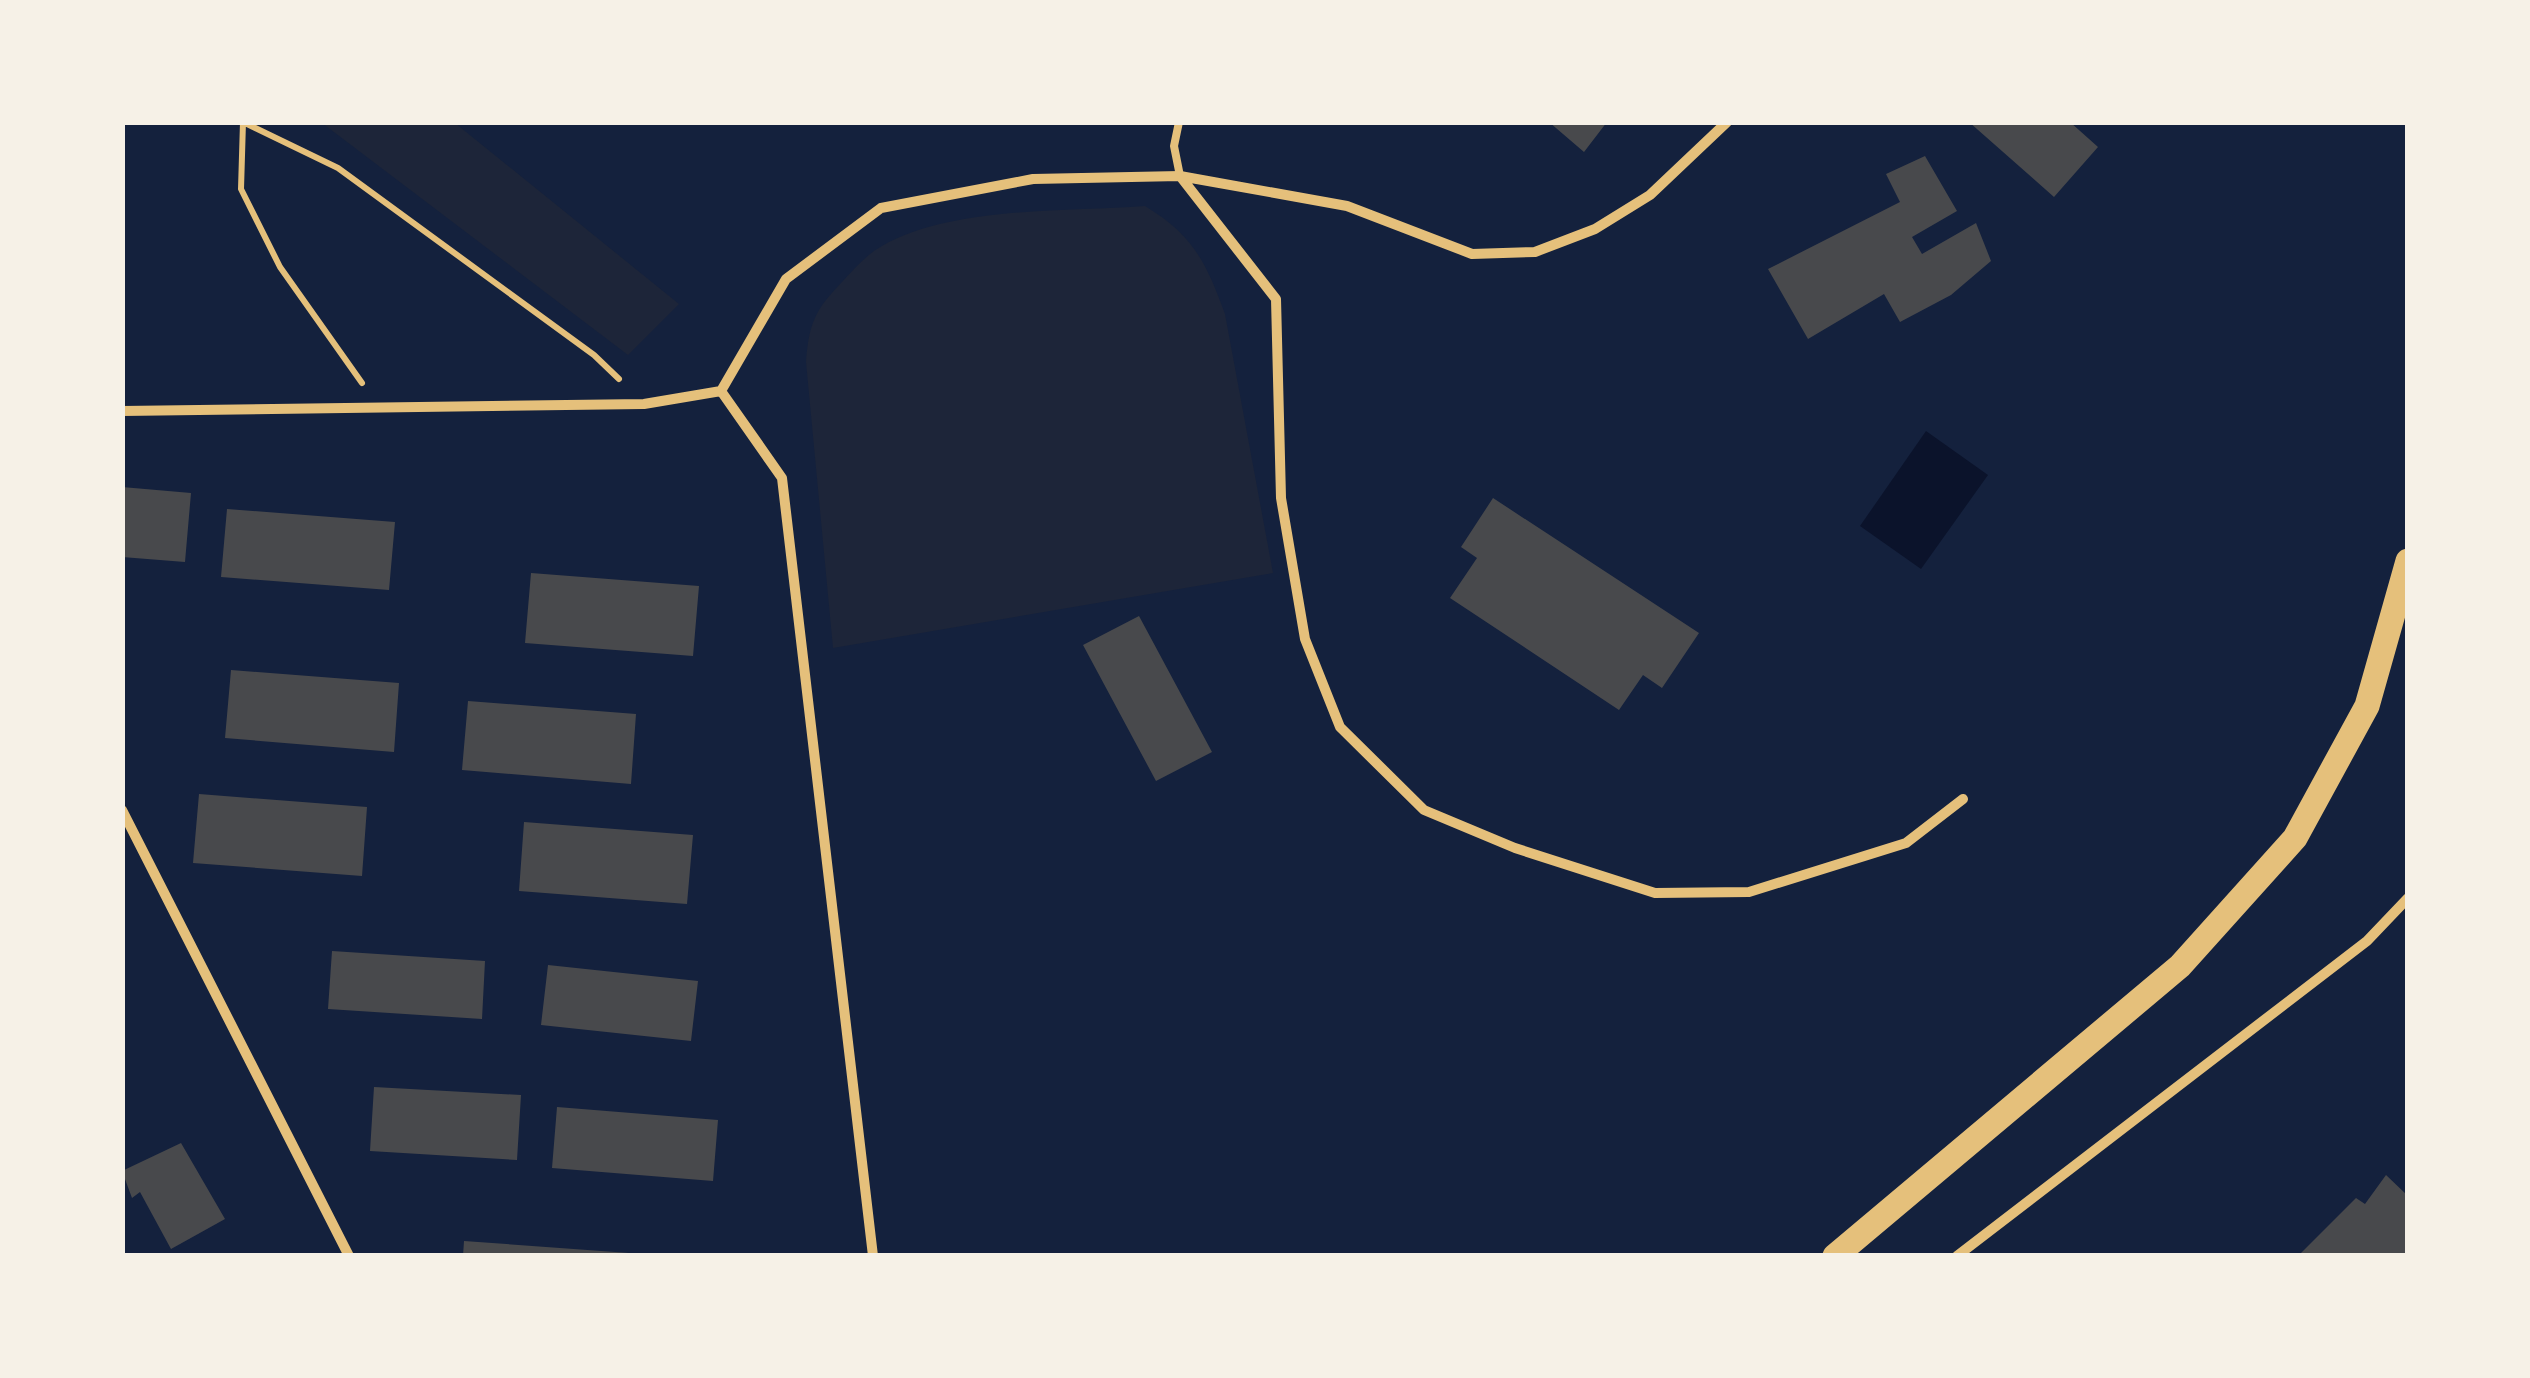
<svg xmlns="http://www.w3.org/2000/svg" width="2530" height="1378" viewBox="0 0 2530 1378" font-family="'IBM Plex Serif',serif">
<rect width="100%" height="100%" fill="#14213d"/>
<path fill="#1d2539" d="M322,123h133l224,181 -51,51z
M1145,206c48,29 61,56 80,108l48,259 -440,75 -27,-286c3,-39 9,-52 36,-80 12,-13 25,-28 40,-36 71,-40 183,-34 263,-40z"/>
<path fill="#0b132b" d="M1926,431l62,44 -67,94 -61,-43z"/>
<path fill="#48494c" d="M1549,122h58l-23,30z
M1969,122h101l28,25 -44,50z
M1925,156l32,55 -45,26 10,17 54,-31 15,38 -40,34 -51,27 -16,-28 -76,45 -40,-70 132,-67 -14,-28z
M122,487l69,6 -6,69 -63,-5z
M1493,498l206,135 -37,55 -19,-13 -24,35 -169,-112 27,-40 -16,-11z
M227,509l168,13 -6,68 -168,-13z
M531,573l168,13 -6,70 -168,-13z
M1139,616l73,136 -56,29 -73,-136z
M231,670l168,13 -5,69 -169,-14z
M468,701l168,13 -5,70 -169,-14z
M199,794l168,13 -5,69 -169,-13z
M524,822l169,13 -6,69 -168,-13z
M332,951l153,10 -3,58 -154,-10z
M548,965l150,16 -7,60 -150,-16z
M374,1087l147,8 -4,65 -147,-9z
M557,1107l161,13 -5,61 -161,-13z
M181,1143l44,76 -54,30 -31,-57 -8,6 -10,-27z
M2386,1175l22,21v60h-110l58,-58 9,6z
M464,1241l165,12 -1,3h-165z"/>
<g fill="none" stroke-linecap="round" stroke-linejoin="round">
<path stroke="#e5c07b" stroke-width="6" d="M362,383l-82,-116 -39,-78 2,-67 95,46 256,187 25,24"/>
<path stroke="#e5c07b" stroke-width="8" d="M1179,122l-5,24 6,30"/>
<path stroke="#e5c07b" stroke-width="10" d="M1180,176l96,123 5,199 24,141 35,88 84,83 91,38 140,45 94,-1 157,-49 57,-44
M122,411l522,-7 77,-13
M122,810l227,446
M873,1256l-91,-778 -61,-87 65,-112 95,-71 152,-29 147,-3 167,30 125,48 63,-2 60,-23 55,-34 77,-73
M1957,1256l410,-315 41,-43"/>
<path stroke="#e5c07b" stroke-width="25" d="M1835,1256l345,-290 115,-128 72,-132 41,-145"/>
</g>
<rect width="2530" height="1378" fill="none" stroke="#f6f1e7" stroke-width="250"/>
</svg>
